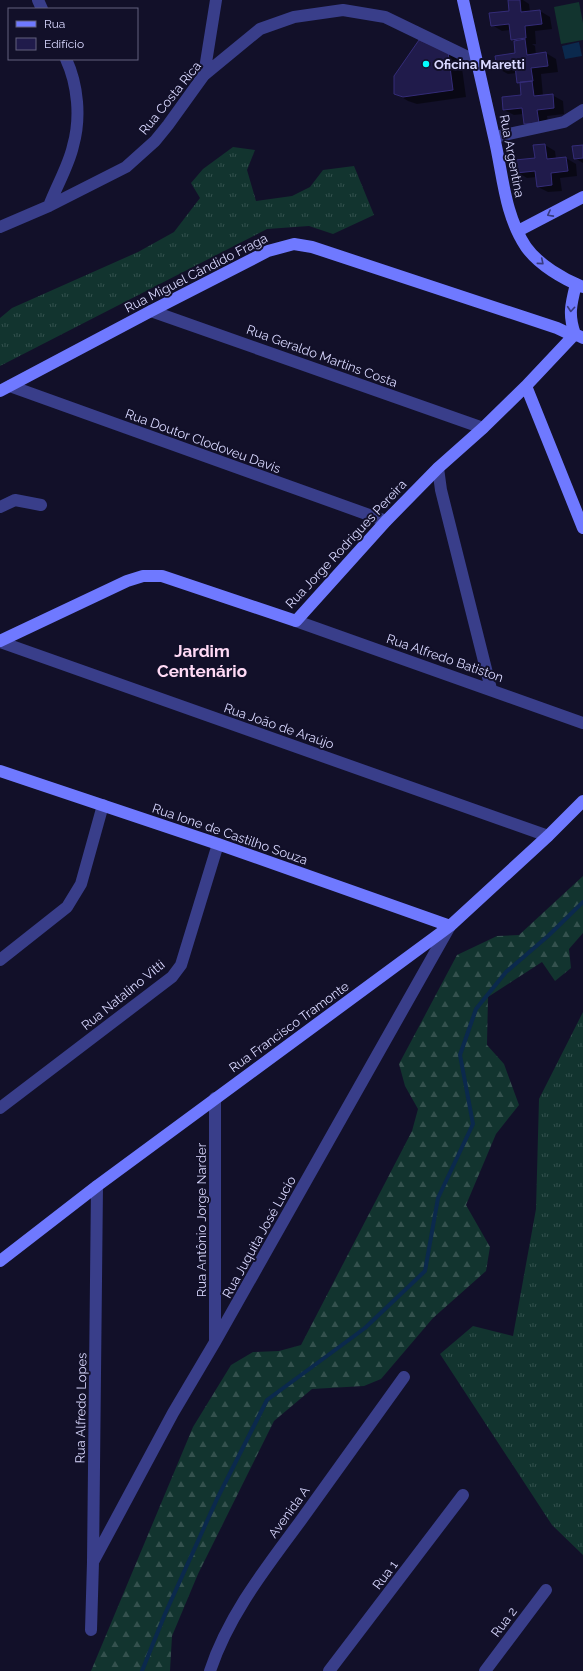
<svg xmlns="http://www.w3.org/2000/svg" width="583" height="1671" viewBox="0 0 583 1671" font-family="Raleway,sans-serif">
<defs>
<pattern id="grass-tufts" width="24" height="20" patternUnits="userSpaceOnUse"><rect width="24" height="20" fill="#12342f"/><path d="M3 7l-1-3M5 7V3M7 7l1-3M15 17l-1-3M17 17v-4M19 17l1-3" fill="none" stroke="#34514e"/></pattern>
<pattern id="forest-firs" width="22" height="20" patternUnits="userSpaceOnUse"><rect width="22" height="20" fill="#12342f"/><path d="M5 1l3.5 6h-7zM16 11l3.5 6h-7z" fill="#34514e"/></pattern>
</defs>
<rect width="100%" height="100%" fill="#121029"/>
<path fill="url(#grass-tufts)" d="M233,147l22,3 -8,20 9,31 36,-5 18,-9 13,-17 31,-4 20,49 -41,19 -24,-8 -42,3 -267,137v-48l12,-10 126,-56 36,-20 26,-34 -9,-15 12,-14z
M583,1012v543l-31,-30 -112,-171 33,-28 40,10 23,-127 3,-110z"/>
<path fill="url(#forest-firs)" d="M583,876v57l-14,16 2,19 -16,13 -13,-19 -54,35 -1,48 17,19 15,41 -23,29 -30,71 24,42 -4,24 -53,47 -52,61 -17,7 -52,3 -38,32 -76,153 -26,62 -2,35h-79l102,-244 38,-62 22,-13 26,-1 22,-6 111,-214 6,-22 -13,-23 -6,-22 58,-109 40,-19 22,-1z"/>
<path fill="#12342f" d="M579,2l4,21v17l-22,4 -7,-37z"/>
<path fill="#0b294d" d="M579,42l3,14 -17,3 -3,-13z"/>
<path fill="#0007" d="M509,0h14l6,4 1,8 10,-1 10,6 2,12 -17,2 1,13h-4l3,2 1,9 10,-2 10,6 2,13 -17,2 2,22 9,-1 11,6 1,13 -17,2 2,12 -14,2 -11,-6 -1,-10 -9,1 -10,-5 19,-14 -2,-12 -3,-2 -1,-9 -9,1 -11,-6 19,-14 -1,-13 -3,-2 -1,-9 -9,1 -10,-6 18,-14z
M448,53l13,8 5,36 -49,7 -9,-3 -13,-8z
M545,145l10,6 1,8 10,-1 10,6 1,12 -17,2 2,13 -14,1 -10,-5 -1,-10 -10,1 -10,-6 19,-14z
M583,146v17l-8,-5z"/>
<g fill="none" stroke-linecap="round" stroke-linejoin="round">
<path stroke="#0b294d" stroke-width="4" d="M142,1671l23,-57 52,-115 50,-99 98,-72 60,-57 13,-73 35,-74 -13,-69 16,-46 30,-37 42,-36 35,-34"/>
</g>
<path fill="#201b4b" stroke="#342c78" d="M508,0h12l1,12 19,-2 2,14 -17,2 1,12 -15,2 -2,-16 -18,2 -2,-13 20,-2z
M525,39l2,16 19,-3 2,14 -17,2 2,13 -16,2 -2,-17 -18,2 -2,-12 20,-3 -1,-12z
M419,40l29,12 5,38 -50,7 -9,-3v-18z
M532,81l2,15 19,-2 1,14 -17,2 2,13 -15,1 -2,-16 -19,2 -1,-13 19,-2 -1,-13z
M545,144l2,15 19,-2 2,14 -17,2 1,12 -15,2 -2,-16 -19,2 -1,-13 20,-2 -2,-13z
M583,145v13l-9,1 -2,-13z"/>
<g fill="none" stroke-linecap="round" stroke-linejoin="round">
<path stroke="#393e8a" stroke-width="12" d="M38,0l4,9
M204,75l12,-75
M495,137l69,-15 19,-12
M49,206c7,-19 20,-41 24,-60 8,-28 5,-61 -7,-87
M0,227l49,-21 77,-39 29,-26 13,-16 36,-50 56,-46 34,-12 49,-7 42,7 91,44
M151,311l332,117
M10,386l376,135
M438,468l3,22 50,199
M0,507l15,-7 26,5
M296,621l287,102
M0,642l548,194
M0,960l67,-53 14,-23 22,-79
M215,1098v243
M0,1108l172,-131 9,-12 37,-121
M93,1562l80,-149 42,-71 235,-416
M91,1630l2,-68 4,-376
M210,1671c18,-55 55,-102 89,-148 35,-49 70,-97 105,-146
M329,1671l134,-176
M485,1671l61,-81"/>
<path stroke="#6f79ff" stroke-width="12" d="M463,0c10,46 21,91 31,137 9,37 10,77 32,110 13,18 37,32 57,40
M518,231l65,-34
M576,284c-5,20 -8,31 -1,50l8,4
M526,386l57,142
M0,391l151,-80 117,-60 26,-7 18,3 245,81 17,8
M0,641l127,-60 16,-5h19l134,45 90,-100 52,-53 45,-40 43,-42 49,-52
M0,771l218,73 232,82
M0,1261l97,-75 353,-260 98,-90 35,-35"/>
</g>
<defs><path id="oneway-chevron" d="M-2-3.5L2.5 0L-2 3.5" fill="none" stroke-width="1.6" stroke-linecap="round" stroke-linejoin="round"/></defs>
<g stroke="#373a7f">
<use href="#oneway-chevron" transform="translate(550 214) rotate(152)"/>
<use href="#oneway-chevron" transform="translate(541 262) rotate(40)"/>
<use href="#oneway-chevron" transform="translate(571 309) rotate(95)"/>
</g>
<circle fill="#04fdff" stroke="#121029" stroke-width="1.5" cx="426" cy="64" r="4"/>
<g text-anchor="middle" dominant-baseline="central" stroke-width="4" stroke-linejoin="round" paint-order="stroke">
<g font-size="13" font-weight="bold" fill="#d9d8ff" stroke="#121029" text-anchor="start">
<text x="434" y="64">Oficina Maretti</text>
</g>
<g font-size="13" fill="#d9d8ff" stroke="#121029">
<text transform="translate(170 98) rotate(-51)">Rua Costa Rica</text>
<text transform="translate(512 156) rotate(79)">Rua Argentina</text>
<text transform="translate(196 273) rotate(-27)">Rua Miguel Cândido Fraga</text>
<text transform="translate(322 356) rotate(20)">Rua Geraldo Martins Costa</text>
<text transform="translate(203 441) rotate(20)">Rua Doutor Clodoveu Davis</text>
<text transform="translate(346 544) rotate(-47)">Rua Jorge Rodrigues Pereira</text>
<text transform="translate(445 658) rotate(19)">Rua Alfredo Batiston</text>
<text transform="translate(279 726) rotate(19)">Rua João de Araújo</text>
<text transform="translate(230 834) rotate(19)">Rua Ione de Castilho Souza</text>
<text transform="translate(123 995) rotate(-39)">Rua Natalino Vitti</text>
<text transform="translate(289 1027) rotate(-36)">Rua Francisco Tramonte</text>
<text transform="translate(201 1220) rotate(-90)">Rua Antônio Jorge Narder</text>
<text transform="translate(259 1237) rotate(-61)">Rua Juquita José Lucio</text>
<text transform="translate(81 1408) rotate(-89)">Rua Alfredo Lopes</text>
<text transform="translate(289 1512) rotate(-54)">Avenida A</text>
<text transform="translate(385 1575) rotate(-53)">Rua 1</text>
<text transform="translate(504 1622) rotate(-53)">Rua 2</text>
</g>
<g font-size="17" font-weight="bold" fill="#ffdaf5" stroke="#121029">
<text x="202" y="651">Jardim<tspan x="202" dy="20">Centenário</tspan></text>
</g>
</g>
<rect x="8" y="8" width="130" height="52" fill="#121029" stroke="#62607f"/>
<rect x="16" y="21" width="20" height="6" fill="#6f79ff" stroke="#62607f"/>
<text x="44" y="28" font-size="12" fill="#d9d8ff">Rua</text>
<rect x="16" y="38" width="20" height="12" fill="#201b4b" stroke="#62607f"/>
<text x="44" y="48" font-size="12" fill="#d9d8ff">Edifício</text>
</svg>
